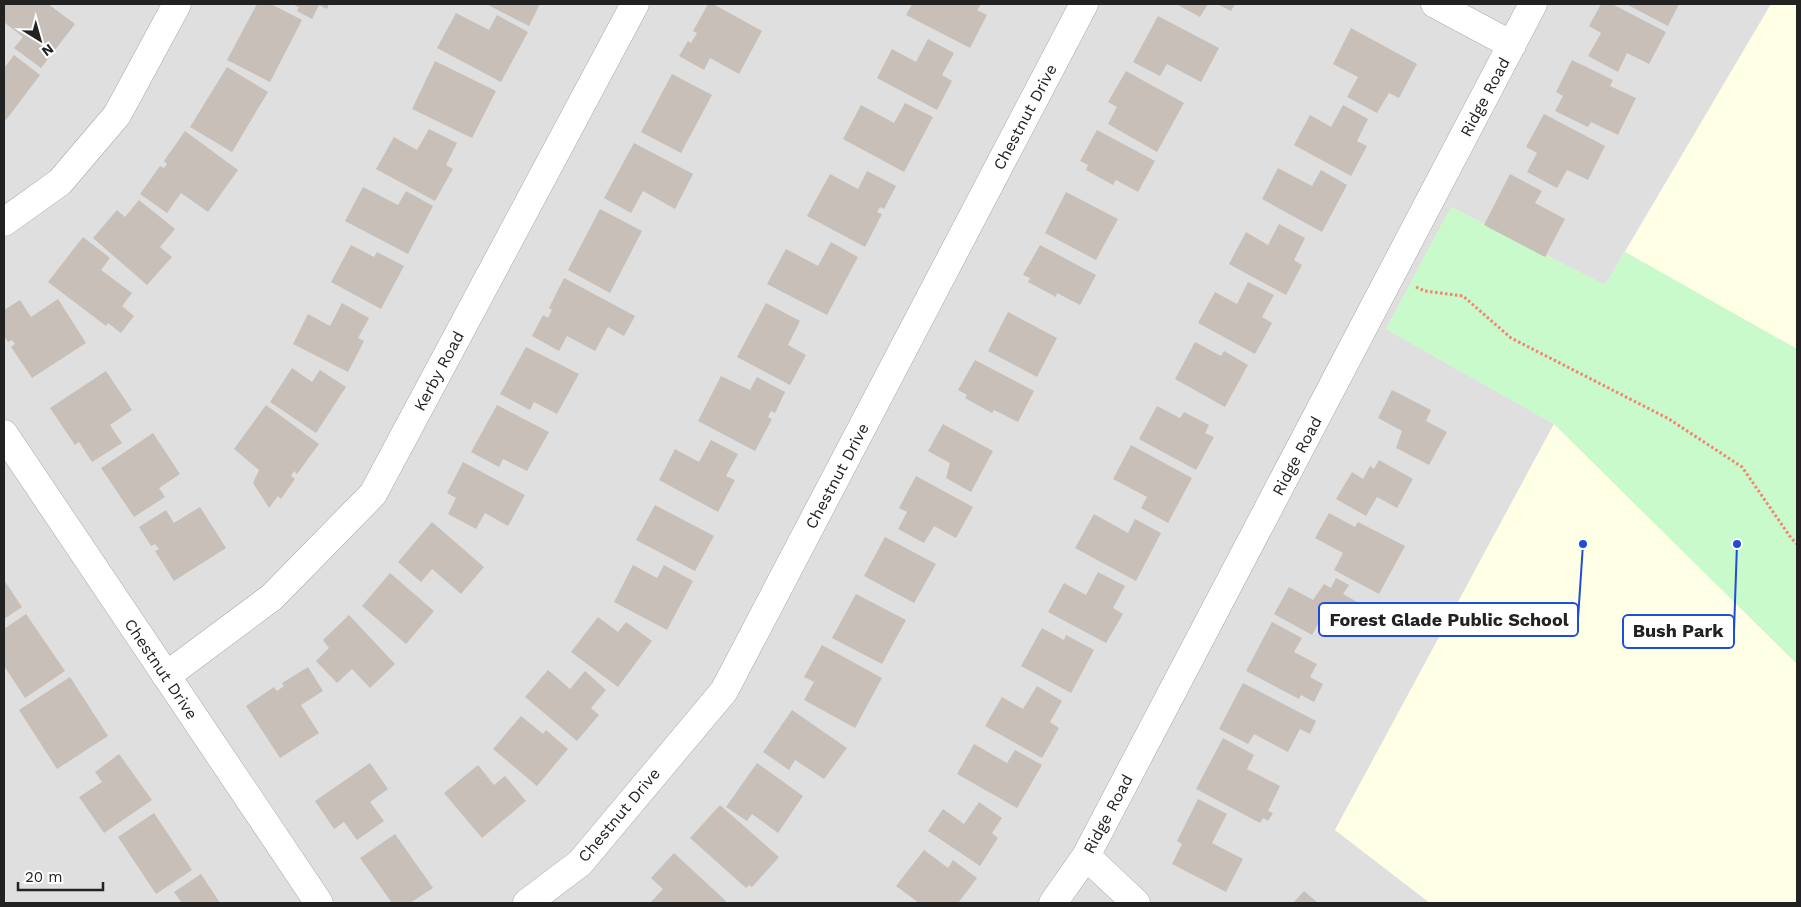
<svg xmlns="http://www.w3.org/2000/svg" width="1801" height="907" viewBox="0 0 1801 907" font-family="'Work Sans',sans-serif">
<rect width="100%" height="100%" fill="#f2efe9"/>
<path fill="#e0dfdf" d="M4,4h1767l-166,281 -154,-78 -65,122 168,95 -219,406 95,73h-1426z"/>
<path fill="#ffffe5" d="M1771,4h26v345l-172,-97z
M1554,424l243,240v239h-367l-95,-73z"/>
<path fill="#c8facc" d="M1451,207l154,78 20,-33 172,97v315l-243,-240 -168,-95z"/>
<path fill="#c7bfb8" d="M4,4h44l27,20 -34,44 -27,-20 9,-11 -19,-15z
M257,4h14l31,16 -32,62 -43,-22z
M297,4h32l-2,5 -8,-4 -7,14 -15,-8 2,-4 -4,-1z
M486,4h54l-11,22z
M708,4h5l49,27 -23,43 -29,-16 -6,12 -25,-14 9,-15 3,2 6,-10 -4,-2z
M912,4h69l-4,6 10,5 -17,33 -64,-33z
M1176,4h32l-8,13z
M1217,4h18l-4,7z
M1601,4h11l54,28 -17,32 -22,-11 -9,19 -30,-16 13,-23 -12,-7z
M1626,4h53l-11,22z
M456,13l33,17 8,-15 31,17 -27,50 -64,-34z
M1158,16l61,32 -18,34 -34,-18 -7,12 -27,-14z
M1351,28l66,36 -18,34 -10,-5 -12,20 -30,-16 11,-20 -25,-13z
M928,39l26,14 -12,22 10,6 -15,29 -60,-32 15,-29 24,13z
M14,55l26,20 -34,45 -2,-2v-50z
M1572,60l41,20 -3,6 26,12 -18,37 -27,-13 -3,5 -33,-16 8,-15 -7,-4z
M435,61l61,30 -24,47 -60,-29z
M227,67l41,25 -36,60 -42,-25z
M1126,71l58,32 -27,49 -49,-28 9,-17 -9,-5z
M672,74l40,21 -31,58 -40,-21z
M905,103l28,14 -29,55 -61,-33 18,-34 33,18z
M1343,105l25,14 -11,22 10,5 -16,30 -57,-31 16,-30 21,12z
M1544,114l61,32 -17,34 -21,-10 -10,18 -30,-16 10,-19 -11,-6z
M429,129l28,14 -11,22 7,4 -18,32 -59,-32 18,-32 23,13z
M1097,130l58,31 -17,31 -22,-12 -3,5 -27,-15 2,-5 -8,-4z
M185,131l53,39 -30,42 -27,-19 -14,20 -27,-19 20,-28 4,2 3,-4 -3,-3z
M634,143l59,31 -18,35 -32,-18 -12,22 -27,-15z
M1278,168l34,18 9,-16 26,15 -25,47 -60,-33z
M867,171l29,15 -12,23 -4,-2 -3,5 5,2 -17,33 -58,-31 23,-42 28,15z
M1510,174l32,17 -7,12 30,16 -20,38 -61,-32z
M363,187l35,18 8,-14 27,15 -25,48 -63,-33z
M1066,192l52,27 -22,41 -51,-27z
M139,200l36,29 -15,18 12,10 -25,28 -54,-47 24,-28 8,7z
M600,209l42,22 -32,62 -42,-23z
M1279,224l26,14 -11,22 8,5 -16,30 -57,-31 17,-32 22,13z
M83,237l27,21 -9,12 31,23 -10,13 12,10 -13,17 -13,-10 -2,3 -58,-44z
M831,242l27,15 -31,58 -60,-31 19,-35 32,17z
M351,245l23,12 3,-5 27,14 -23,43 -50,-27z
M1040,245l56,30 -16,30 -23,-12 -1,4 -28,-15 2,-4 -7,-3z
M564,278l71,38 -11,20 -16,-9 -13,24 -28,-15 -8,15 -27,-15 11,-21 5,3 4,-8 -3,-2z
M1248,282l26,13 -12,22 10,6 -17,31 -57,-31 17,-31 22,12z
M58,299l28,44 -54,35 -21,-31 4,-3 -3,-4 -4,2 -4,-6v-26l16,-10 11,17z
M342,303l27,15 -11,20 6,3 -16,31 -55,-28 15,-30 22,12z
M766,303l34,18 -12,24 18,10 -16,30 -53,-28z
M1008,312l49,26 -20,39 -49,-26z
M1195,342l26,14 3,-5 24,14 -23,42 -50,-28z
M526,347l53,27 -22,40 -23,-12 -4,8 -30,-16z
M975,360l59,31 -16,31 -24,-12 -2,3 -27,-15 2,-3 -9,-5z
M292,368l20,14 8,-12 26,17 -30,46 -46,-31z
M106,371l26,39 -22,15 12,18 -30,19 -13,-20 -4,3 -25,-37z
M721,376l29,14 7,-13 28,15 -10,21 -4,-2 -3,6 4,2 -17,32 -57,-30z
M1392,390l39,20 -5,11 21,11 -18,33 -33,-17 6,-17 -24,-13z
M266,405l53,39 -22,30 -3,-3 -3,5 4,3 -14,20 -3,-3 -9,12 -16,-25 6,-13 -25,-21z
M497,405l52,27 -22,39 -24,-12 -4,8 -28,-15z
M1157,406l23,12 4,-6 25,13 -4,8 9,4 -18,33 -57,-31z
M943,424l50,27 -22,41 -25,-14 4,-15 -22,-12z
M153,433l27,41 -21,14 6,9 -31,20 -33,-49z
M711,440l27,14 -12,22 9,4 -17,32 -59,-32 16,-31 24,13z
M1131,445l61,33 -24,45 -27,-15 6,-11 -34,-18z
M1379,460l34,19 -16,29 -20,-11 -11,19 -30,-17 16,-27 11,7 7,-13 4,3z
M463,462l62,33 -17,31 -23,-13 -9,16 -28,-15 8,-16 -9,-5z
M916,476l57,31 -17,31 -22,-12 -10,17 -26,-14 9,-17 -8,-4z
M655,505l59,31 -19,35 -59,-31z
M200,507l26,41 -52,33 -19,-30 4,-2 -4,-5 -4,2 -12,-19 27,-17 8,13z
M1329,513l26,14 3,-5 47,24 -26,48 -45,-24 9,-17 -28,-15z
M1094,514l34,19 7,-14 26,14 -25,48 -61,-33z
M432,522l52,45 -23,27 -29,-25 -11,13 -23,-20z
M885,537l51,27 -22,39 -50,-27z
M633,565l24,13 7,-13 29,16 -26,49 -53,-28z
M1098,572l27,14 -12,22 10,6 -17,29 -58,-31 16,-29 22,12z
M390,573l44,38 -28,33 -44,-38z
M1336,578l13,7 -6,9 14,8 -18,33 -21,-11 -6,11 -38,-21 15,-27 24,13 11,-16 7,4z
M4,580l18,27 -18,12z
M856,594l50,26 -24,44 -50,-26z
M26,614l39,57 -40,27 -21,-32v-37z
M349,615l46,49 -25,24 -18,-19 -15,14 -21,-22 13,-13 -6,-8z
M598,617l20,15 8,-10 26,19 -34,46 -47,-35z
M1272,622l30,16 -8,14 23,12 -7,13 13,7 -9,18 -13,-7 -2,4 -53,-28z
M1042,628l22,12 2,-5 28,15 -23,43 -50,-27z
M822,645l60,33 -27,50 -51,-28 10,-18 -10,-5z
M308,667l15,24 -22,14 18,28 -39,25 -34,-52 28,-19 3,4 7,-5 -2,-3z
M548,670l22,19 15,-18 21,19 -15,18 8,7 -22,26 -52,-44z
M70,677l38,59 -51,33 -38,-59z
M1243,683l73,38 -6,13 -10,-5 -12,23 -34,-18 -6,10 -29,-15z
M1037,686l25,15 -12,21 9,6 -17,30 -57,-32 17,-29 21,12z
M792,710l55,38 -23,31 -29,-19 -6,10 -26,-18z
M521,716l22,18 3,-4 22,19 -31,37 -44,-37z
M1223,738l31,17 -7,14 33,17 -12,25 5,2 -5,8 -5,-3 -3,5 -64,-34z
M974,744l33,19 8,-13 27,15 -25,43 -60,-34z
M119,754l33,46 -48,33 -25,-36 23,-15 -7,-10z
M370,763l18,26 -18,13 14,19 -27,19 -13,-18 -10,7 -19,-28z
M757,763l46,33 -25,37 -26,-19 -5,7 -21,-14z
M478,765l16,20 11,-9 21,25 -44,37 -38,-45z
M1198,799l29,15 -15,29 31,16 -17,33 -54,-28 10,-20 -5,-3z
M979,802l23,16 -10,15 6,5 -18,28 -52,-35 15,-22 21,15z
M720,805l59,52 -27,30 -3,-2 -3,3 -56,-50z
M154,813l38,57 -36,24 -38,-57z
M395,834l38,54 -23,15h-18l-32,-45z
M924,850l24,18 5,-8 24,18 -19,25h-39l-23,-17z
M674,853l52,48 -2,2h-74l13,-14 -12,-11z
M201,874l19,29h-38l-8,-11z
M1304,891l14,12h-25z"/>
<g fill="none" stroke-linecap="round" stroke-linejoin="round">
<g stroke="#a9a9a9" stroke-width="29">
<path id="street" d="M1435,4l77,41
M4,222l56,-40 57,-67 60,-111
M4,434l315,469
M166,676l106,-79 101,-103 262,-490
M1086,856l50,47
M527,903l53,-40 144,-172 360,-687
M1053,903l33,-47 447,-852"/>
</g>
<path stroke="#fa8072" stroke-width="3" stroke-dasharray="2.5 2.5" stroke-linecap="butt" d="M1416,287l9,4 38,5 48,42 158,81 73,48 49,71 6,6"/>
<use href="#street" stroke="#fff" stroke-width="28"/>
</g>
<g text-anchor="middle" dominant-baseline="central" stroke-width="5" stroke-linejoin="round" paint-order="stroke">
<g font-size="16" fill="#222" stroke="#fff">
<text transform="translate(1485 97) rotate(-62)">Ridge Road</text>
<text transform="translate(1025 117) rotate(-62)">Chestnut Drive</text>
<text transform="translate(439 371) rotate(-62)">Kerby Road</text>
<text transform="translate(1297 456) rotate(-62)">Ridge Road</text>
<text transform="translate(837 476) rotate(-62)">Chestnut Drive</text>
<text transform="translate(161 669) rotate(56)">Chestnut Drive</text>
<text transform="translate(1108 814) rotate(-62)">Ridge Road</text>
<text transform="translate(619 815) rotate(-50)">Chestnut Drive</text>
</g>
</g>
<path fill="none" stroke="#1d4ed8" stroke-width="2" d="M1583 544L1578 619M1737 544L1734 631"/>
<g fill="#1d4ed8" stroke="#fff" stroke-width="2">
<circle cx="1583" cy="544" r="5"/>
<circle cx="1737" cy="544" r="5"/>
</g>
<g fill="#fff" stroke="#1d4ed8" stroke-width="2">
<rect x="1319" y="603" width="259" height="33" rx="5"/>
<rect x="1623" y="615" width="111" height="33" rx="5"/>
</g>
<g font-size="18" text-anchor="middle" font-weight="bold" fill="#222">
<text x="1449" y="626">Forest Glade Public School</text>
<text x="1678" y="637">Bush Park</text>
</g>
<rect width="1801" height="907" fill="none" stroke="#222222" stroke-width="10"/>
<g transform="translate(40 40) rotate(143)" stroke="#ffffff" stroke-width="4" paint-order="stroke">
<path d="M0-4L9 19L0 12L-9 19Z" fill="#222222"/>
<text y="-8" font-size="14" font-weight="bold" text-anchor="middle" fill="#222222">N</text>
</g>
<path d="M18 882v8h85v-8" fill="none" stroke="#222222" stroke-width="2.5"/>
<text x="25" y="882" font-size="15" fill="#222222" stroke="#ffffff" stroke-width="4" paint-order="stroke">20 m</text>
</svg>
